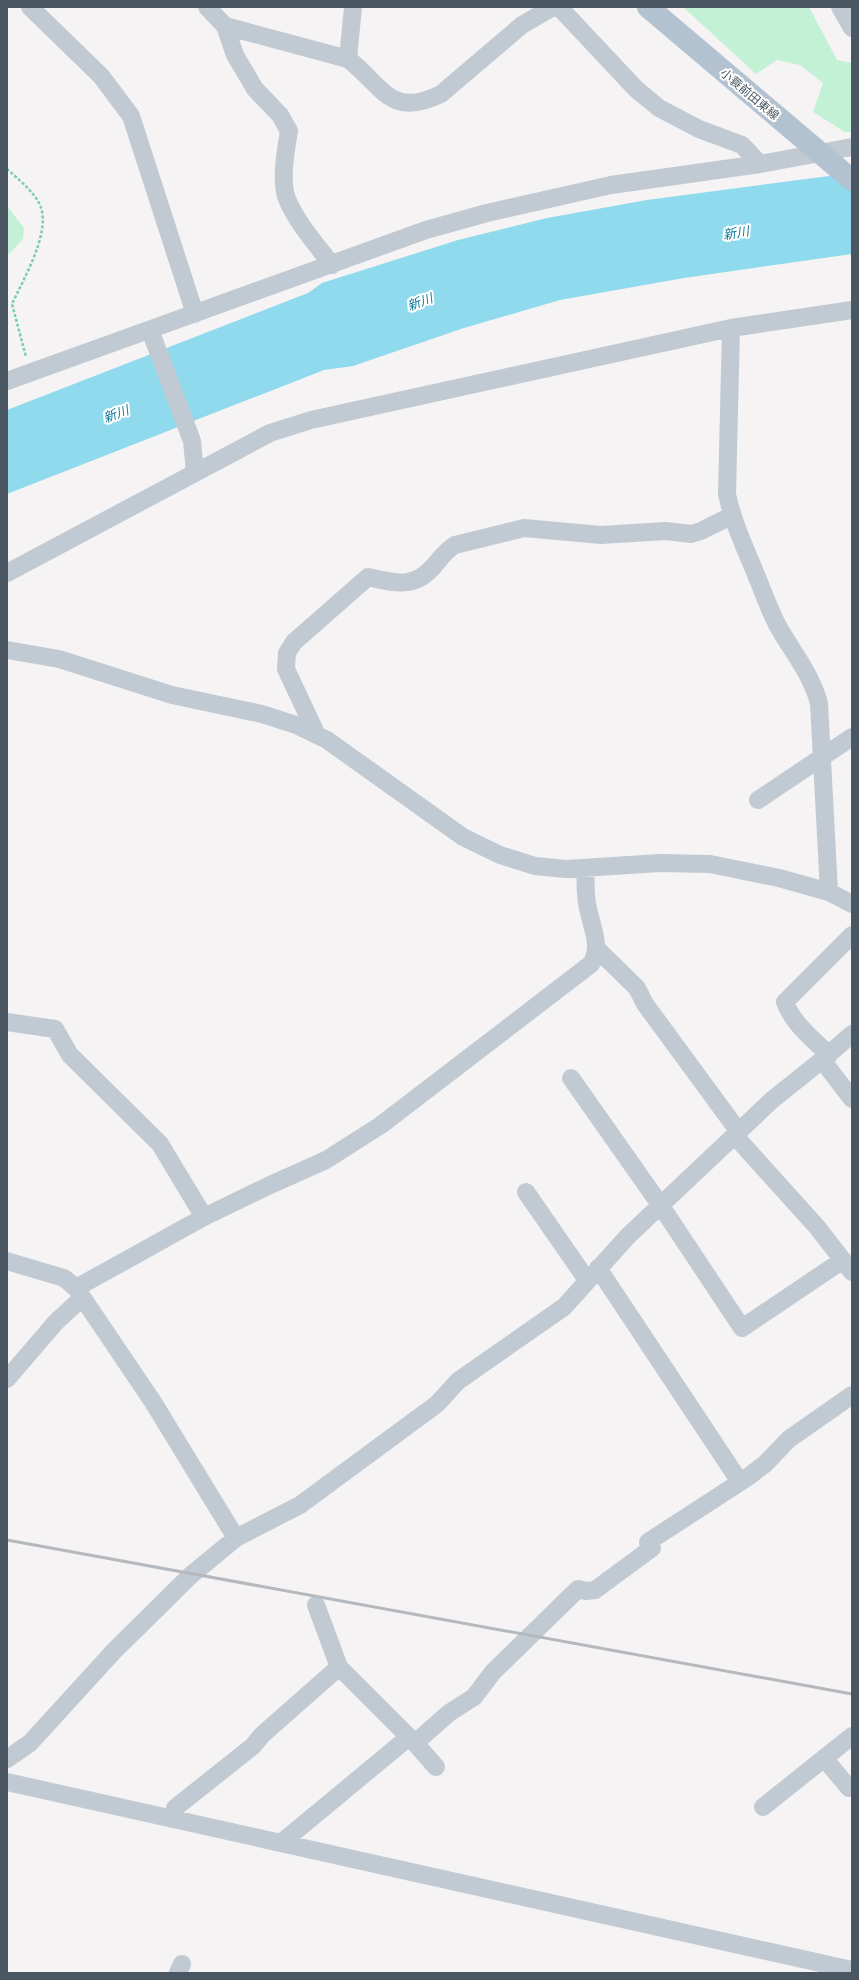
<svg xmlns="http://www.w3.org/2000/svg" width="859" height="1980" viewBox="0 0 859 1980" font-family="'PT Sans','Noto Sans JP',sans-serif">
<rect width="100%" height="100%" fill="#f5f3f3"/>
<path fill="#c3f1d5" d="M683,7h126l28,53 15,3v69h-7l-32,-20 10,-29 -23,-18 -23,-5 -21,14z
M7,206l17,22 -1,11 -16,17z"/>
<path fill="#90daee" d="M852,173v81l-168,24 -124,22 -96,28 -111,38 -29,4 -317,124v-84l301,-117 14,-10 136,-43 89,-22 100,-18z"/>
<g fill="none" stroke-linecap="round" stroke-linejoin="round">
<path stroke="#7ad0a6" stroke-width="2.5" stroke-dasharray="3 2" stroke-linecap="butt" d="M7,169c11,10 30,25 34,39 9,26 -18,72 -29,96l14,53"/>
<path stroke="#c1cad2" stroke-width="18" d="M30,7l71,69 30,40 64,198
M207,7l18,19 10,29 20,34 25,26 9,16c-3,18 -9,50 -2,68 10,24 29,45 45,66
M559,7l77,82 23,19 40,21 43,16 18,19
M840,7l12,21
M225,26l123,33c35,27 42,60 93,35l81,-69 31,-18
M348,59l5,-52
M731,328l-4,166c6,29 19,56 30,83 7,17 13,35 22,51 15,26 32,46 40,75l10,189
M150,330l42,111 3,32
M7,381l419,-151 61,-17 124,-28 149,-21 92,-17
M7,573l263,-140 41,-13 420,-92 121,-18
M7,650l52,9 113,36 90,19 34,11 31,15 136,97 37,18 35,11 31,3 94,-6 50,1 69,14 50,14 23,12
M317,735l-31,-66 1,-16 7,-11 74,-65c26,6 46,12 65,-10 7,-8 13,-17 22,-22l69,-17 77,7 65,-4 25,3 10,-3 30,-15
M758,800l94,-63
M597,949l40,39 8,16 94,128
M7,1022l48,7 15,26 90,89 44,73
M829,1055c-16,-16 -36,-31 -44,-53l67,-67
M822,1060l30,39
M571,1078l90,128 81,122 101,-68
M735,1136l82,91 35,45
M526,1192l61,88
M7,1261l57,17 12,10 77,114 83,136
M598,1268l142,214
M76,1288l128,-71 64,-31 58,-26 55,-35 210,-161c12,-18 -1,-40 -4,-61 -2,-11 -1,-23 -2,-35
M7,1379l49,-57 26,-24
M316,1605l23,62 76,76 21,24
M415,1743l34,-30 25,-16 19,-25 85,-83 8,2 9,-1 57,-42 -4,-6 100,-65 17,-13 24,-25 63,-44
M824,1758l25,30 3,-2
M7,1759l23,-16 84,-92 77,-76 22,-18 23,-19 64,-33 137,-101 21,-23 106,-74 64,-71 144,-136 50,-40 30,-26
M7,1782l845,188
M763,1807l89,-71
M172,1819l3,-11 78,-62 9,-11 77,-68
M281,1843l128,-106
M178,1973l4,-9"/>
<path stroke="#b3c2d1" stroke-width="22" d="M648,7l204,173"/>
<path stroke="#b5b8bd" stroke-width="3" d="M7,1540l845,154"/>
</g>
<g text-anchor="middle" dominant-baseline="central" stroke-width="4" stroke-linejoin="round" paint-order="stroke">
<g font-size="12" fill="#4a5661" stroke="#fff">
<text transform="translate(750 94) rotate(40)">小蓑前田東線</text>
</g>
<g font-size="13" font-style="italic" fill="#0c7c9b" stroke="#fff">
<text transform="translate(736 233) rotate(-9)">新川</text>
<text transform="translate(420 302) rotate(-20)">新川</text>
<text transform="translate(116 414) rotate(-20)">新川</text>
</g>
</g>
<rect width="859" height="1980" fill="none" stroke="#4a5661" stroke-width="16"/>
</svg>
